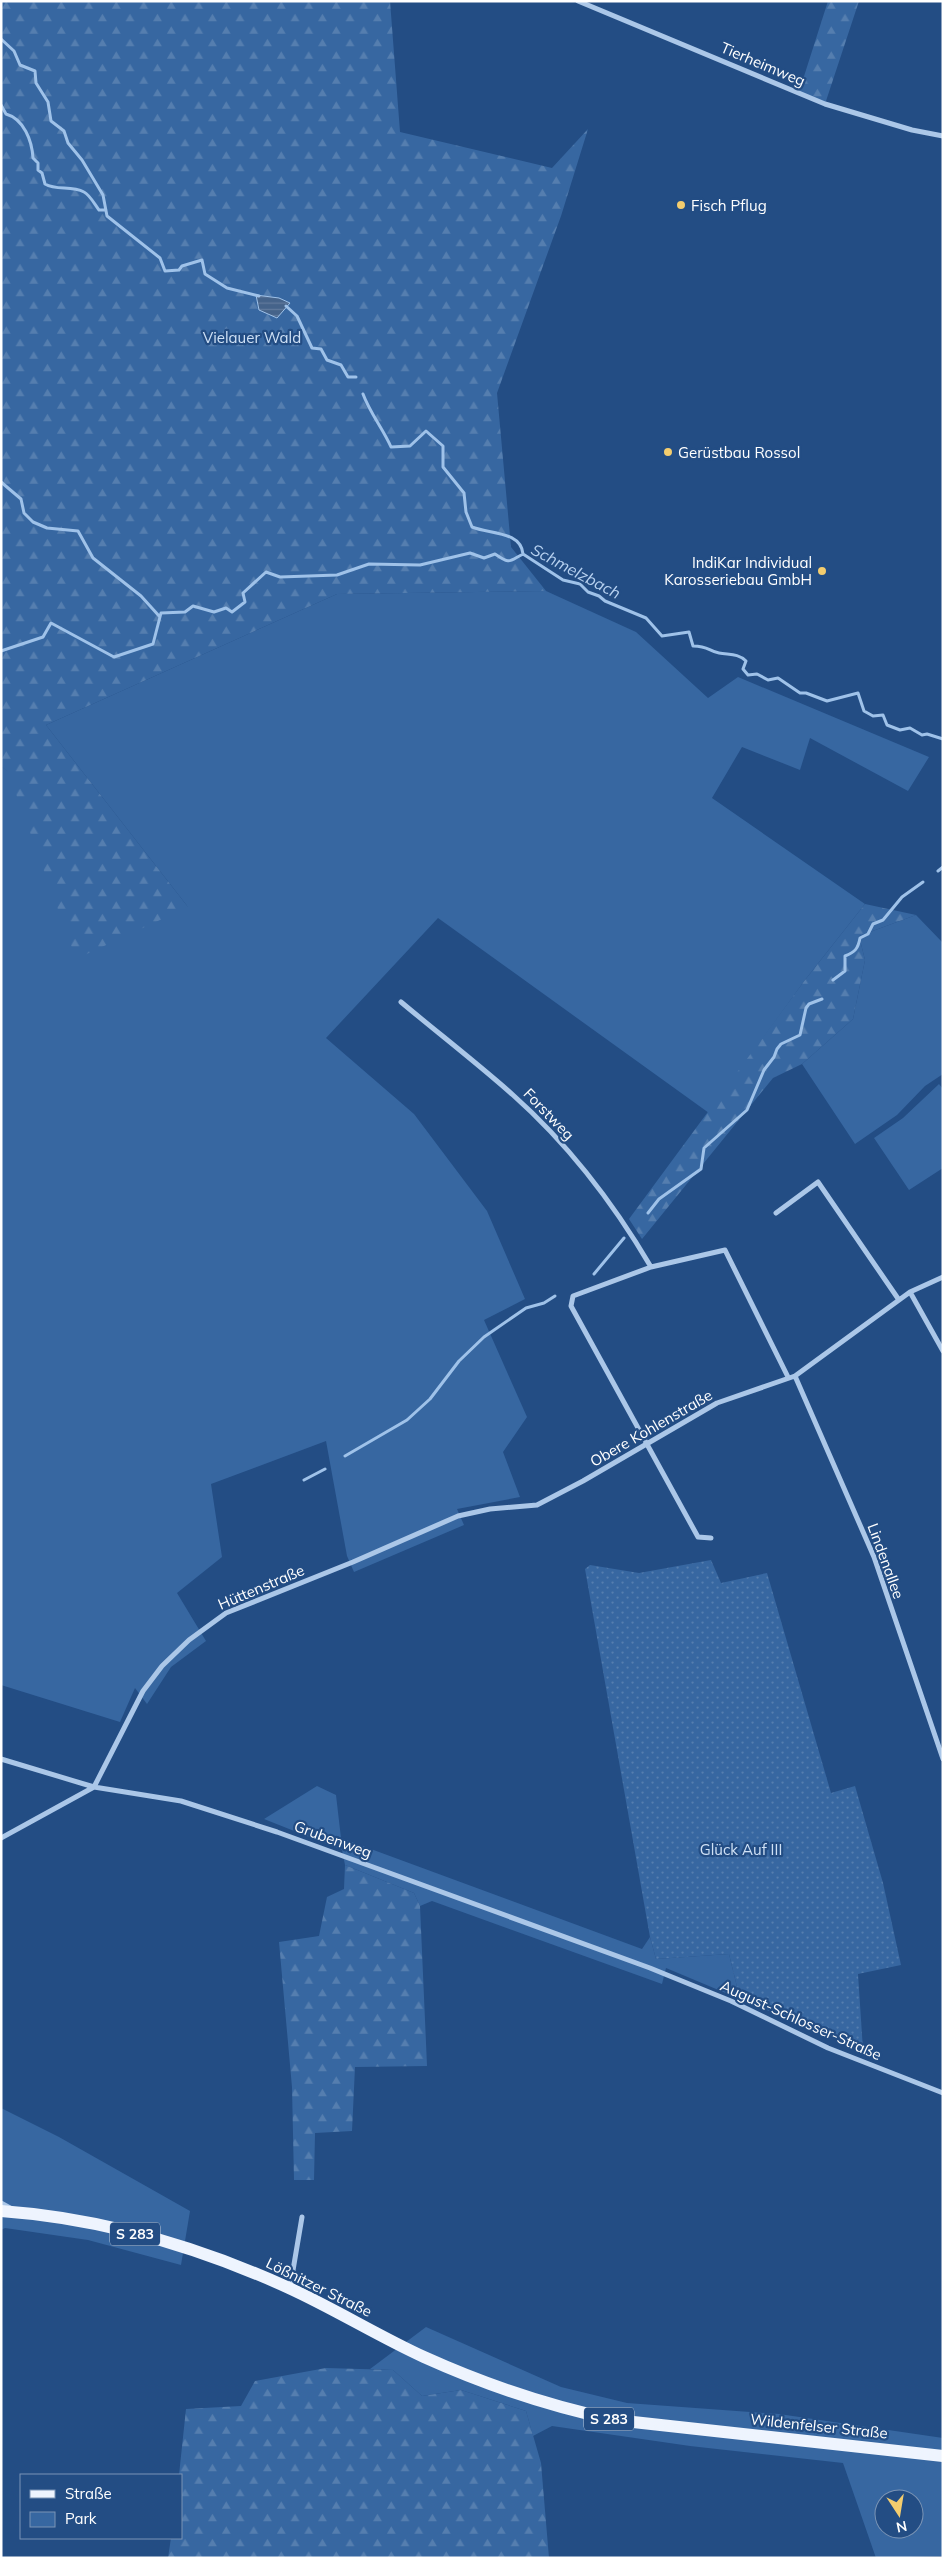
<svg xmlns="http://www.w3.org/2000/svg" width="944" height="2559" viewBox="0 0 944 2559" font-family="Mulish,sans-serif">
<defs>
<pattern id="forest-firs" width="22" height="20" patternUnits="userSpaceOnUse" patternTransform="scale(1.25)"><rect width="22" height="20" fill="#3767a1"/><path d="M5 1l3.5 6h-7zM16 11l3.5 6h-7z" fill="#557eaf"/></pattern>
<pattern id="garden-dots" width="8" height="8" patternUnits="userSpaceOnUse" patternTransform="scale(1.25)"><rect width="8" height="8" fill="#3767a1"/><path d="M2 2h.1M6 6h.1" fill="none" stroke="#557eaf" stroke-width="1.8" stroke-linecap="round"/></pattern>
<pattern id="water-rules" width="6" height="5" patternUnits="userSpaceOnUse" patternTransform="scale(1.25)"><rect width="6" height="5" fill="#45638a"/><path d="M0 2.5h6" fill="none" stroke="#617a9c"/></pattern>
</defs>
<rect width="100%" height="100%" fill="#234d84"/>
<path fill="#3767a1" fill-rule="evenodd" d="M546,591l90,41 72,66 30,-21 191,80 -21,34 -98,-53 -10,32 -58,-23 -30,51 153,106 -60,76 -96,133 -271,-195 -112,120 88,76 73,97 38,88 -41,21 43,97 -24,35 17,45 -63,12 7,16 -110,47 -7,-16 -21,-115 -115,43 11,73 -45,36 29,48 -35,26 -24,37 -12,-16 -15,34 -119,-37v-919l187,141 -142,-182 291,-131z
M916,915l27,28v131l-18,12 -28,29 -42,29 -53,-80 51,-45 12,-59 -6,-24z
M939,1084l4,5v79l-34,22 -35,-52 29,-20z
M317,1786l19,9 5,43 301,111 8,-12 6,22 73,-5 11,45 -74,-31 -4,16 -230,-83 -12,5 -6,-13 -69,-28 -3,-15 -78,-31z
M1,2108l58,29 131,74 -9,54 -93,-25 -83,-12 -4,2z
M426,2327l135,60 66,16 152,11 164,24v118l-67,2 -33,-95 -153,-17 -138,-20 -19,10 -7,-25 -65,-21 -39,6 -29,-26 -23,-1zM884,2499h30v30h-30z"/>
<path fill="url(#forest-firs)" d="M1,1h389l10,131 152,36 36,-39 -27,87 -64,177 14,154 35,44 -209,3 -291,131 142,182 -112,52 -68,-187 -7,-6z
M828,1h31l-34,103 -26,-12z
M865,904l51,11 -57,21 6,24 -12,59 -51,45 -29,14 -131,161 -13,-20 176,-239z
M345,1865l69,28 6,13 7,160 -72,1 -3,64 -37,2 -1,47h-20l-2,-93 -13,-145 40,-6 8,-39 17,-8z
M326,2368l67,2 29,26 39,-6 65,21 15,52 8,95h-381l3,-20h10v-63h-2l7,-66 55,-3 14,-25z"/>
<path fill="url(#garden-dots)" d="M711,1560l10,23 46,-10 64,220 24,-7 28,97 18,82 -43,9 5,76 -123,-51 -11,-45 -73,5 -6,-22 -65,-368 5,-4 49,8z"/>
<path fill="url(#water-rules)" stroke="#9fc2e9" d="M256,295l23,3 11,5 -13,15 -18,-8z"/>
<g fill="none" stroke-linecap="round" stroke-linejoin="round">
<path stroke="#9fc2e9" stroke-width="3" d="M1,39l13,12 6,14 15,6 1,12 12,19 3,19 13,10 4,12 14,17 21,35 4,21 53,42 5,13 14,-1 3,-4 20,-6 3,14 22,14 32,8
M1,105l5,9c18,5 26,27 27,44l5,5v7l4,3 3,11c12,7 26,1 39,8 6,3 11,13 15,18h7
M286,306l11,10 15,32 9,1 6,11 14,5 7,12h8
M363,394c7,19 20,35 28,53l19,-1 16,-15 17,15v21l21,26 2,19 6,15c17,7 49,4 51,27
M1,482l20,17 3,14 9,9 14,6 31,3 15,27 48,38 19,21
M1,651l42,-14 8,-14 63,34 39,-13 8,-31 24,-1 8,-6 21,6 12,-4 6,4 13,-10 -2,-9 23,-21 14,5 57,-2 32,-11 51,1 50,-12 14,5 11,-4c16,11 14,7 28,0l40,26 17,4 8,8 11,4 6,5 41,17 16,18 27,-4 4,14c16,0 15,5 26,7 10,2 19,0 27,8l-3,8 5,6 9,-1 11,6 10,-2 22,15h6l21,8 31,-8 6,18 9,5 10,-1 4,10 13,5 10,-2 12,7 5,-1 16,5
M938,871l5,-4
M833,980l12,-9v-15c10,-4 13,-7 15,-18l8,-4 5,-10 10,-4 19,-23 21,-15
M648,1213l11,-14 42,-30 3,-21 43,-38 17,-40 10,-13 3,-8 4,-5 19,-9 6,-27 3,-4 13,-5
M594,1274l30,-36
M345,1456l62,-36 23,-21 29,-38 25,-24 42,-29 18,-5 11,-7
M304,1480l21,-11"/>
<path stroke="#abc7e8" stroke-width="5" d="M578,1l247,103 87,26 31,6
M401,1002c37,31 76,61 112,93 55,49 101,109 138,172
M776,1213l42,-31 81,118
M910,1292l33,59
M795,1376l79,181 69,202
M711,1538l-13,-1 -127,-231 2,-10 78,-29 74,-17 63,127
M1,1759l93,28 87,14 96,31 373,136 81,33 97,47 115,45
M1,1838l93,-51 49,-96 19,-25 27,-26 37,-27 127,-51 105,-46 32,-7 47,-4 46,-24 134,-78 78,-27 115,-84 33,-15
M1,2203l9,5
M290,2288l12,-71"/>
<path stroke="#eef4fe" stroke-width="12" d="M1,2211c99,7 198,36 288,77 46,21 89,48 135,69 62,28 124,49 191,63l328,36"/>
</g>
<g fill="#f4cd6e" stroke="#234d84" stroke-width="2">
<circle cx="681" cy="205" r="5"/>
<circle cx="668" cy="452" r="5"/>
<circle cx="822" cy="571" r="5"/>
</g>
<g text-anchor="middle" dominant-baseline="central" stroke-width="4.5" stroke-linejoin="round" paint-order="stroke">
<g fill="#234d84" stroke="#bdcada" stroke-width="1">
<rect x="110" y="2222.5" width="50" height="23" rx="4"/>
<rect x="584" y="2407.5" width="50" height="23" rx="4"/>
</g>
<g font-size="14" font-weight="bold" fill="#fff">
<text x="135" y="2234">S 283</text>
<text x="609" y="2419">S 283</text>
</g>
<g font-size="15" fill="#fff" stroke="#234d84">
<text transform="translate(763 64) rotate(23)">Tierheimweg</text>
<text transform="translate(549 1114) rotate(46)">Forstweg</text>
<text transform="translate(651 1428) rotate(-30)">Obere Kohlenstraße</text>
<text transform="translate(886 1561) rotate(70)">Lindenallee</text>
<text transform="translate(261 1587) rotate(-23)">Hüttenstraße</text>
<text transform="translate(333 1839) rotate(20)">Grubenweg</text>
<text transform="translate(801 2020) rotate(24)">August-Schlosser-Straße</text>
<text transform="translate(319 2287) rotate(26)">Lößnitzer Straße</text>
<text transform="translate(819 2426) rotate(6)">Wildenfelser Straße</text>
</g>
<g font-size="15" fill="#fff" stroke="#234d84" text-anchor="start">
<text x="691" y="205">Fisch Pflug</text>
<text x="678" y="452">Gerüstbau Rossol</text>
<text x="812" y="562" text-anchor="end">IndiKar Individual<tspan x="812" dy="17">Karosseriebau GmbH</tspan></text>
</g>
<g font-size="15" fill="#cfe1f6" stroke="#234d84">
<text x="252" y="337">Vielauer Wald</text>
<text x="741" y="1849">Glück Auf III</text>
</g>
<g font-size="16" font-style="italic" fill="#b7d1f0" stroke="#234d84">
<text transform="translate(576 571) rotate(28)">Schmelzbach</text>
</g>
</g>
<rect width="944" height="2559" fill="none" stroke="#ffffff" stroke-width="5"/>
<rect x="20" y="2474" width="162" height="65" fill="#234d84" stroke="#7b94b5"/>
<rect x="30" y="2490" width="25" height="8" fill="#eef4fe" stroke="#7b94b5"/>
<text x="65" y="2499" font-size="15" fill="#ffffff">Straße</text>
<rect x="30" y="2512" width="25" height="15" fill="#3767a1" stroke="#7b94b5"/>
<text x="65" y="2524" font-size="15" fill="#ffffff">Park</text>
<g transform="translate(899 2514) rotate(168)"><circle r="24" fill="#234d84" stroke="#7b94b5"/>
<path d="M0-4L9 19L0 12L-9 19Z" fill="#f4cd6e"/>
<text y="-8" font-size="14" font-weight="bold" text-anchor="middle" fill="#ffffff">N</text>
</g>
</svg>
